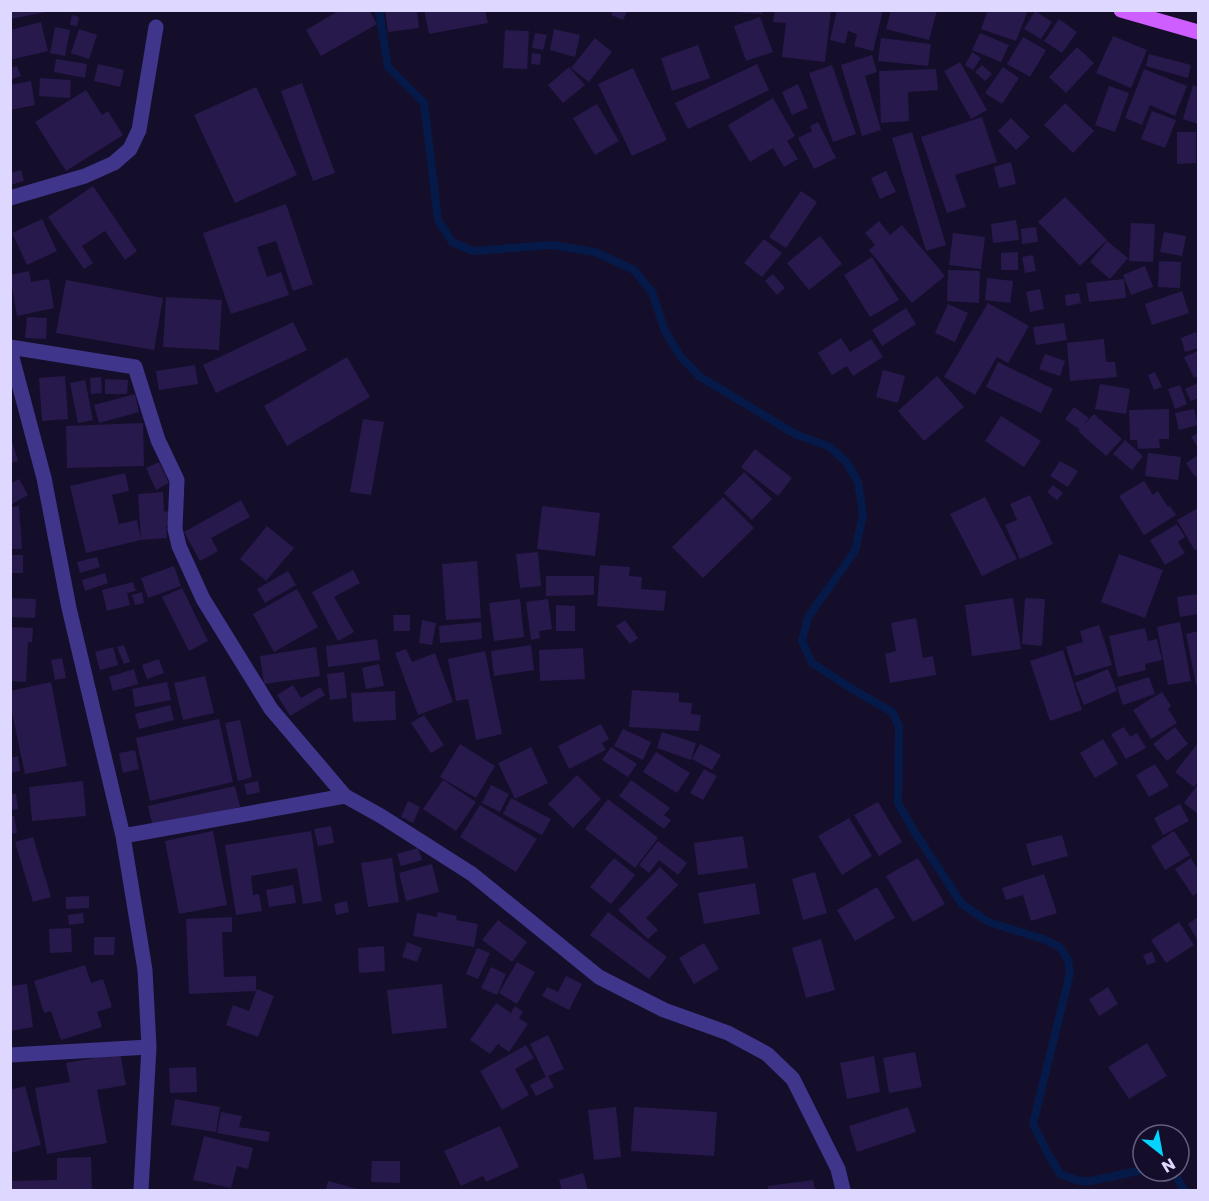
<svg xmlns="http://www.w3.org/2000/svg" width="1209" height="1201" viewBox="0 0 1209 1201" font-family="Poppins,sans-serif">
<rect width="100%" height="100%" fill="#150e2a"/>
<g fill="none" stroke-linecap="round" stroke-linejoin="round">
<path stroke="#061a4a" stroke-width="8" d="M379,10l9,57 36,36 14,117 14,22 21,9 78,-6 44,7 39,18 18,22 13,39 15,25 19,20 96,58 35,13 17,16 11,19 5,33 -8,36 -47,66 -6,24 10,22 42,27 38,22 7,14 -1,77 14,25 50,76 26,18 55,17 17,8 8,13 2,13 -37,151 14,28 13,22 19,7h11l53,-11
M1160,1171l14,1 10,18"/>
</g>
<path fill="#27194c" d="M10,10h36v2l-36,7z
M340,10h29l8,14 -56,32 -15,-26z
M385,10h32l2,18 -31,4z
M424,10h61l3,13 -59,11z
M613,10h15l-5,10 -12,-5z
M736,10h27l-1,4 -26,-2z
M775,10h56l-6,52 -43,-5 4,-34 -13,-1z
M837,10h46l-10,41 -19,-5 3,-12 -9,-3 -3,13 -15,-4z
M891,10h46l-8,30 -43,-11z
M988,10h40l-12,31 -35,-12z
M1035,11l17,11 -11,17 -17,-10z
M72,15l7,2 -2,9 -7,-1z
M760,17l13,35 -27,9 -12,-35z
M1059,19l18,13 -15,21 -18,-12z
M41,22l7,29 -38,9v-30z
M55,27l15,3 -5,26 -15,-3z
M79,29l18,6 -8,24 -18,-6z
M554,29l26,6 -5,22 -25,-7z
M505,30l24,1 -2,38 -24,-1z
M535,33l12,2 -4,15 -11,-2z
M980,33l29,12 -8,17 -29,-12z
M1113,36l34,14 -16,38 -35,-15z
M1023,37l23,13 -16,27 -23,-13z
M595,38l17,14 -23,30 -18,-14z
M881,38l50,6 -3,22 -50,-5z
M698,45l12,33 -38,13 -11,-33z
M1077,47l17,16 -28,30 -17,-16z
M972,52l9,6 -8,12 -8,-5z
M532,53l9,1 -1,11 -9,-1z
M1149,54l42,11 -3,13 -42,-12z
M872,55l5,17 -12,4 16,54 -19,6 -21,-71z
M56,59l31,5 -2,14 -31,-6z
M960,62l27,48 -16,9 -27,-48z
M98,64l26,6 -4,17 -26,-6z
M757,64l12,26 -81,39 -13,-26z
M832,65l24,69 -23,8 -24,-69z
M982,65l10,9 -7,7 -10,-9z
M17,66l4,10 -11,4v-12z
M569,67l16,18 -22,18 -15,-18z
M1003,67l16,11 -17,26 -17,-11z
M633,68l34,72 -35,16 -34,-72z
M936,69l2,21 -30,2 1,29 -28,2 -2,-52z
M1144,69l43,17 -12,30 -25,-11 -8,20 -17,-7z
M40,78l31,2 -1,18 -31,-2z
M31,81l4,24 -25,5v-25z
M302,83l33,90 -22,8 -32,-90z
M798,84l10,24 -16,7 -10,-23z
M1193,85l5,2v37l-15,-5z
M1109,86l20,7 -14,39 -20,-7z
M256,87l41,88 -62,28 -41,-88z
M86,90l16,25 6,-4 15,24 -57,36 -31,-49z
M773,98l22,38 -8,5 11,18 -14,8 -11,-19 -23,14 -22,-37z
M1065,103l29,28 -21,22 -29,-28z
M597,104l22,37 -24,14 -22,-37z
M1152,111l24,9 -11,28 -24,-9z
M982,117l15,45 -42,13 11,32 -19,6 -26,-76z
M1011,118l19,19 -14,13 -18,-19z
M818,122l18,36 -22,11 -16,-31 14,-7 -2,-5z
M912,132l34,113 -20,6 -34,-113z
M1177,132h19v31l-19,1z
M1011,162l5,22 -17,4 -5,-21z
M21,170l3,11 -14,4v-12z
M886,171l10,21 -16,7 -9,-21z
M93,186l44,65 -12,9 -20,-29 -23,15 11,17 -9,6 -36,-52z
M801,191l16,11 -31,46 -17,-11z
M1065,197l42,43 -27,26 -42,-44z
M286,204l27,80 -20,7 -17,-50 -19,6 10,30 14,-5 8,23 -58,19 -28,-81z
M42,219l15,32 -30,14 -15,-32z
M1016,220l3,20 -26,3 -2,-19z
M879,221l11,14 12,-10 43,51 -33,27 -43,-53 6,-5 -10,-12z
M1131,223l24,1 -2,38 -24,-1z
M1036,227l2,15 -16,2 -1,-15z
M1164,232l22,4 -4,20 -22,-4z
M953,233l32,4 -4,32 -32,-4z
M820,236l22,28 -33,26 -22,-27z
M764,239l18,14 -20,24 -18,-14z
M1107,241l21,17 -18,21 -20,-17z
M1018,252v18h-17v-17z
M1033,255l3,16 -11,2 -3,-16z
M872,257l27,43 -29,17 -26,-42z
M1159,261l22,1 -1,26 -22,-1z
M1145,266l8,21 -22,8 -8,-20z
M948,270l32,1 -1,32 -32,-2z
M29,271l2,11 18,-3 5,29 -37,8 -7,-41z
M773,274l12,14 -8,7 -12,-14z
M987,278l26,3 -3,22 -25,-3z
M1124,279l2,19 -37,4 -3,-19z
M66,280l97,18 -9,52 -98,-17z
M1040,289l4,20 -14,3 -4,-20z
M1182,291l7,22 -37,12 -7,-21z
M1079,293l2,10 -15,3 -1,-11z
M166,297l56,3 -3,50 -56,-3z
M988,303l41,23 -21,37 -11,-6 -22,38 -31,-18z
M948,304l20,9 -13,29 -20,-9z
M906,308l10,16 -34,22 -10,-16z
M27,317l20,1 -1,21 -21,-1z
M293,322l14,28 -91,43 -13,-28z
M1064,323l3,17 -31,5 -3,-18z
M1196,332l2,8v8l-13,4 -4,-14z
M841,338l9,14 21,-13 12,18 -30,19 -6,-10 -15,9 -14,-22z
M1104,339l2,23h9l2,15 -47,4 -3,-38z
M1198,351v25l-4,2 -10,-21z
M1045,354l20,7 -5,15 -21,-7z
M347,357l23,40 -83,49 -23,-40z
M998,362l55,27 -12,24 -55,-26z
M195,365l3,19 -39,6 -3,-19z
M883,370l22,6 -7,27 -22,-6z
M1155,372l7,15 -8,3 -6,-15z
M65,376l3,43 -26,2 -3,-43z
M937,376l27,31 -40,34 -26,-30z
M101,377l1,16 -11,1 -1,-16z
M105,379l23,1 -1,14h-22z
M85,380l8,40 -15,3 -8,-40z
M1198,383v15l-7,3 -6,-12z
M1100,384l30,5 -4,25 -31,-5z
M1180,385l7,19 -12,5 -7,-20z
M135,394l4,18 -40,11 -5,-18z
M1074,407l15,11 -8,10 13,-14 28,25 -16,17 -28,-25 2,-1 -15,-11z
M1169,409v30h-10l1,9 -22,1 -1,-9h-7l-1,-30z
M1194,409l4,16 -19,5 -4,-17z
M1001,416l40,25 -17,26 -39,-26z
M363,419l21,3 -13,73 -21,-3z
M143,423l1,43 -77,2 -1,-42z
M1198,433v15l-7,-11z
M10,434l8,27 -8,2z
M1125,440l18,16 -11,14 -19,-16z
M755,449l37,29 -14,18 -37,-29z
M1148,453l33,4 -3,23 -33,-4z
M1198,455v20l-3,2 -9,-14z
M1060,461l18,10 -10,16 -18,-11z
M159,462l10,21 -13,7 -10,-22z
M744,472l28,27 -20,21 -28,-27z
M125,473l4,18 -17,4 7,29 18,-4 4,20 -55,13 -16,-67z
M19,479l9,16 -16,9 -2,-20z
M1144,481l9,14 5,-4 10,16 2,-1 6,9 -32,20 -25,-39z
M1053,485l10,8 -6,7 -10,-8z
M163,492l1,20 5,-1 1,14h-4l1,13 -26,2 -3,-46z
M1030,495l23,49 -33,15 -15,-34 12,-5 -7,-16z
M723,497l31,31 -51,50 -31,-31z
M985,497l32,62 -35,17 -32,-62z
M241,500l9,17 -39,21 7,13 -18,10 -16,-29z
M19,506l3,43h-12v-42z
M542,506l58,7 -5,43 -58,-7z
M1198,508v40l-3,3 -18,-31z
M1177,524l8,13 -7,5 7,11 -20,12 -15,-25z
M267,526l27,22 -28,33 -26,-22z
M538,552l3,34 -21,2 -4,-34z
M1119,554l44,16 -18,48 -44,-16z
M10,555h13v18h-13z
M97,557l3,10 -20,6 -3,-11z
M477,561l4,57 -35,2 -4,-56z
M600,565l30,2 -1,9 13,1 -1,12 25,2 -2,20 -67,-5z
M174,566l7,20 -33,12 -7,-20z
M353,570l7,13 -26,14 20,35 -16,9 -26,-49z
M288,571l8,14 -31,18 -8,-14z
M105,573l3,10 -23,8 -3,-11z
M546,576h48v19l-48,1z
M133,582l3,9 -9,2 3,12 -23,6 -5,-21z
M182,588l26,53 -19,10 -27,-54z
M297,589l21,38 -44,25 -21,-38z
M142,592l2,11 -9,2 -3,-10z
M1198,594v20l-18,3 -3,-20z
M10,598l26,1 -1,19 -25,-1z
M1013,598l8,51 -49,7 -7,-51z
M1025,598l20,1 -3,47 -20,-2z
M520,599l4,38 -30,4 -5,-38z
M548,599l4,30 -13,2 1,7 -9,2 -5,-38z
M556,605l19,1v25h-19z
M393,615h17v16h-16z
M916,618l7,40 10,-2 3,19 -46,8 -5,-29 11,-3 -5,-28z
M422,620l14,3 -4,22 -13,-2z
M625,620l13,18 -8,6 -14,-18z
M481,622l1,17 -42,4 -1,-17z
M1180,622l11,59 -23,4 -11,-58z
M1099,625l13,40 -37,11 -9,-29 17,-5 -3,-11z
M10,627l23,1 -1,14h-4l-2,40 -16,-1z
M1145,628l3,13 9,-2 5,21 -17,4 1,6 -28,7 -9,-41z
M1198,631v53l-2,1 -10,-51z
M377,639l3,21 -52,7 -2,-21z
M124,645l6,17 -6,2 -7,-17z
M531,645l3,25 -40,6 -3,-25z
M113,647l5,18 -18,5 -5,-18z
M316,647l4,29 -56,8 -4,-28z
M583,648l2,31 -45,2 -1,-31z
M406,649l6,13 23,-9 18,49 -35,13 -23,-62z
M1063,650l19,60 -32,11 -20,-60z
M485,651l17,83 -26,6 -8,-41 -12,2 -8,-42z
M62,658l4,20 -11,2 -4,-20z
M159,659l5,14 -17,6 -5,-14z
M379,664l5,22 -18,3 -4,-21z
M134,669l4,15 -25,7 -4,-14z
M1108,669l9,22 -33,14 -9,-22z
M344,672l3,26 -17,2 -3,-26z
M205,676l9,37 -31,7 -9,-37z
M1149,677l6,17 -32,11 -6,-18z
M51,682l16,84 -42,8 -15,-71v-12z
M167,682l4,18 -36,7 -3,-18z
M293,685l8,13 19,-11 5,8 -35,21 -13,-21z
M632,690l47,3v9l13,1 -1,11 10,1 -2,16 -70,-4z
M395,691l1,29 -43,2 -2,-29z
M1162,692l9,14 -3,3 9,14 -26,16 -18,-29z
M170,705l4,15 -35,9 -4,-15z
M424,715l20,30 -13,8 -20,-30z
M219,719l14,63 -83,19 -14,-63z
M240,720l12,57 -14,4 -13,-58z
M601,724l8,15 -7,4 4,7 -37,19 -11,-23z
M1124,727l6,10 7,-4 9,15 -20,11 -15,-25z
M1175,727l13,17 -21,17 -14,-17z
M623,729l28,13 -8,18 -29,-14z
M662,732l34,11 -5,17 -34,-12z
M1103,739l15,25 -23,14 -15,-25z
M1198,743v39l-4,5 -19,-15z
M460,744l35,22 -19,32 -36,-21z
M700,744l21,11 -9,15 -20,-11z
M531,747l17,36 -33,16 -17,-36z
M611,747l26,17 -9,13 -26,-17z
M135,750l4,19 -16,4 -4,-20z
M656,752l34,21 -13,20 -34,-21z
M18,756l2,15 -10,2v-15z
M1155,764l14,22 -20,11 -13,-22z
M704,769l13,7 -14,24 -13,-7z
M577,775l24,24 -28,29 -25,-24z
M443,780l33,22 -20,29 -33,-22z
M631,780l39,28 -6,7 7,5 -7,9 -45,-33z
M83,781l3,35 -54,5 -3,-34z
M258,781l2,11 -13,3 -3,-11z
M1198,784v30l-14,-11z
M491,785l18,9 -9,18 -18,-9z
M235,786l5,21 -87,20 -5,-21z
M10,794h6l2,15 -8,1z
M511,798l40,21 -9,16 -39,-21z
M608,799l50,39 -23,30 -50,-39z
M408,801l12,6 -7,16 -12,-6z
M878,802l24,40 -23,14 -25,-41z
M1180,804l9,17 -26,14 -9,-17z
M480,805l57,34 -21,33 -56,-35z
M10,816h4l3,17 -7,1z
M849,818l23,38 -30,19 -24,-39z
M331,826l3,17 -16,3 -4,-17z
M213,831l14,74 -48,9 -14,-73z
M311,831l11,70 -19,3 -6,-36 -46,8 2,19 6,-1 3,17 -26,4 -11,-70z
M1174,831l16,24 -25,15 -14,-24z
M1062,835l6,21 -36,10 -6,-22z
M743,836l5,32 -50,7 -4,-32z
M33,837l18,60 -18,5 -18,-60z
M658,841l29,22 -9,12 -19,-15 -10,13 -10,-8z
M418,848l4,12 -21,6 -4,-12z
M392,858l7,44 -31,5 -7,-44z
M614,858l21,17 -24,29 -21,-17z
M918,858l27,46 -32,18 -27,-46z
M1191,858l7,12v22l-5,4 -18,-27z
M432,864l7,28 -33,9 -7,-28z
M660,867l18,18 -32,33 12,12 -10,9 -30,-29z
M815,872l12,41 -24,7 -11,-41z
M1044,874l13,39 -26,8 -8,-26 -17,5 -4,-12z
M755,883l5,31 -56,10 -6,-31z
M293,885l3,18 -27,4 -3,-17z
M877,887l18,31 -40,23 -18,-31z
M89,896v12l-23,1v-12z
M347,901l2,11 -13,3 -2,-11z
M438,912l19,4 -1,4 22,4 -4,23 -61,-11 4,-23 20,4z
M608,912l59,45 -18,22 -59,-44z
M83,913l1,10 -15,2 -1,-10z
M232,917v15h-10l2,45 32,-1v15l-67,3 -3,-75z
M1198,917v24l-10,-17z
M498,920l29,22 -15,20 -30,-22z
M1179,922l15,23 -28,18 -15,-23z
M71,928l1,24 -22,1 -1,-24z
M94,937h21l-1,18h-20z
M821,939l14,51 -29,8 -14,-50z
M407,942l15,6 -5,14 -15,-5z
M704,943l15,26 -25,15 -15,-26z
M384,946l1,25 -26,2 -1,-25z
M477,948l13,5 -12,26 -12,-5z
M1152,952l4,10 -9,3 -4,-10z
M517,962l18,10 -18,32 -18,-11z
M85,965l6,18 12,-4 9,28 -15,5 5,15 -41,13 -10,-29 -7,2 -10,-32z
M491,967l15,7 -9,21 -16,-7z
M566,976l16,8 -13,26 -27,-14 5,-9 11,5z
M27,984l6,43 -23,4v-45z
M442,984l5,44 -55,6 -5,-44z
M1108,987l10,17 -19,12 -10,-17z
M257,989l17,7 -16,41 -32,-12 7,-20 16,6z
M496,1003l15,10 4,-7 8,6 -4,6 9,6 -19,28 -11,-8 -8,10 -20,-14z
M548,1035l16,34 -16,7 6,11 -18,9 -6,-11 16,-8 -16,-33z
M1147,1043l20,33 -38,23 -21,-32z
M526,1045l8,13 -19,11 14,26 -27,15 -22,-39z
M915,1052l7,35 -33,6 -6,-35z
M120,1053l6,32 -29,5 10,53 -60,11 -12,-66 35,-6 -4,-19z
M874,1056l6,36 -33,7 -7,-36z
M196,1067l1,25 -27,1 -1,-25z
M25,1086l16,59 -31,8v-63z
M175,1099l45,8 -4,25 -45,-7z
M616,1107l5,50 -27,3 -6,-50z
M634,1107l83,5 -3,44 -83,-5z
M908,1107l8,25 -59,20 -8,-26z
M221,1112l21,4 -3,11 31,5 -2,10 -51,-9z
M500,1126l19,41 -33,15 -3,-6 -22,10 -17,-35z
M204,1136l49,12 -5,21 -11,-3 -6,22 -38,-8z
M91,1157l1,33h-82v-9l47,-1v-22z
M372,1161h28v22l-29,-1z
M583,1173l5,17h-26l-3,-10z
M813,1180l2,10h-47v-4z
M328,1181l33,9h-35z"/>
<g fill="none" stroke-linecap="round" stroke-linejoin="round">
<path stroke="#3f368c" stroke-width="15" d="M10,198l75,-22 29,-13 16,-14 9,-19 17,-103
M10,347l125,20 23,73 19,40 -2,49 4,17 24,53 68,110 74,87 36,20 91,58 127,103 65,33 64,23 39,21 26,25 45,90 5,21
M10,350l34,128 25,130 54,228 22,134 4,77 -8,143
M123,836l222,-40
M10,1055l139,-8"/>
<path stroke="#ce5eff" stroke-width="15" d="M1121,10l77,22"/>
</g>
<rect width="1209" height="1201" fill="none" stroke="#ded7ff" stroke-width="24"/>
<g transform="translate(1161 1153) rotate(149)"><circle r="28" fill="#150e2a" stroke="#655e7f" stroke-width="1.5"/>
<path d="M0-4.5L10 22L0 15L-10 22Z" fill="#03d4ff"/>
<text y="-9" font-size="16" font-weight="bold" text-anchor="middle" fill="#ded7ff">N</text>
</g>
</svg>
